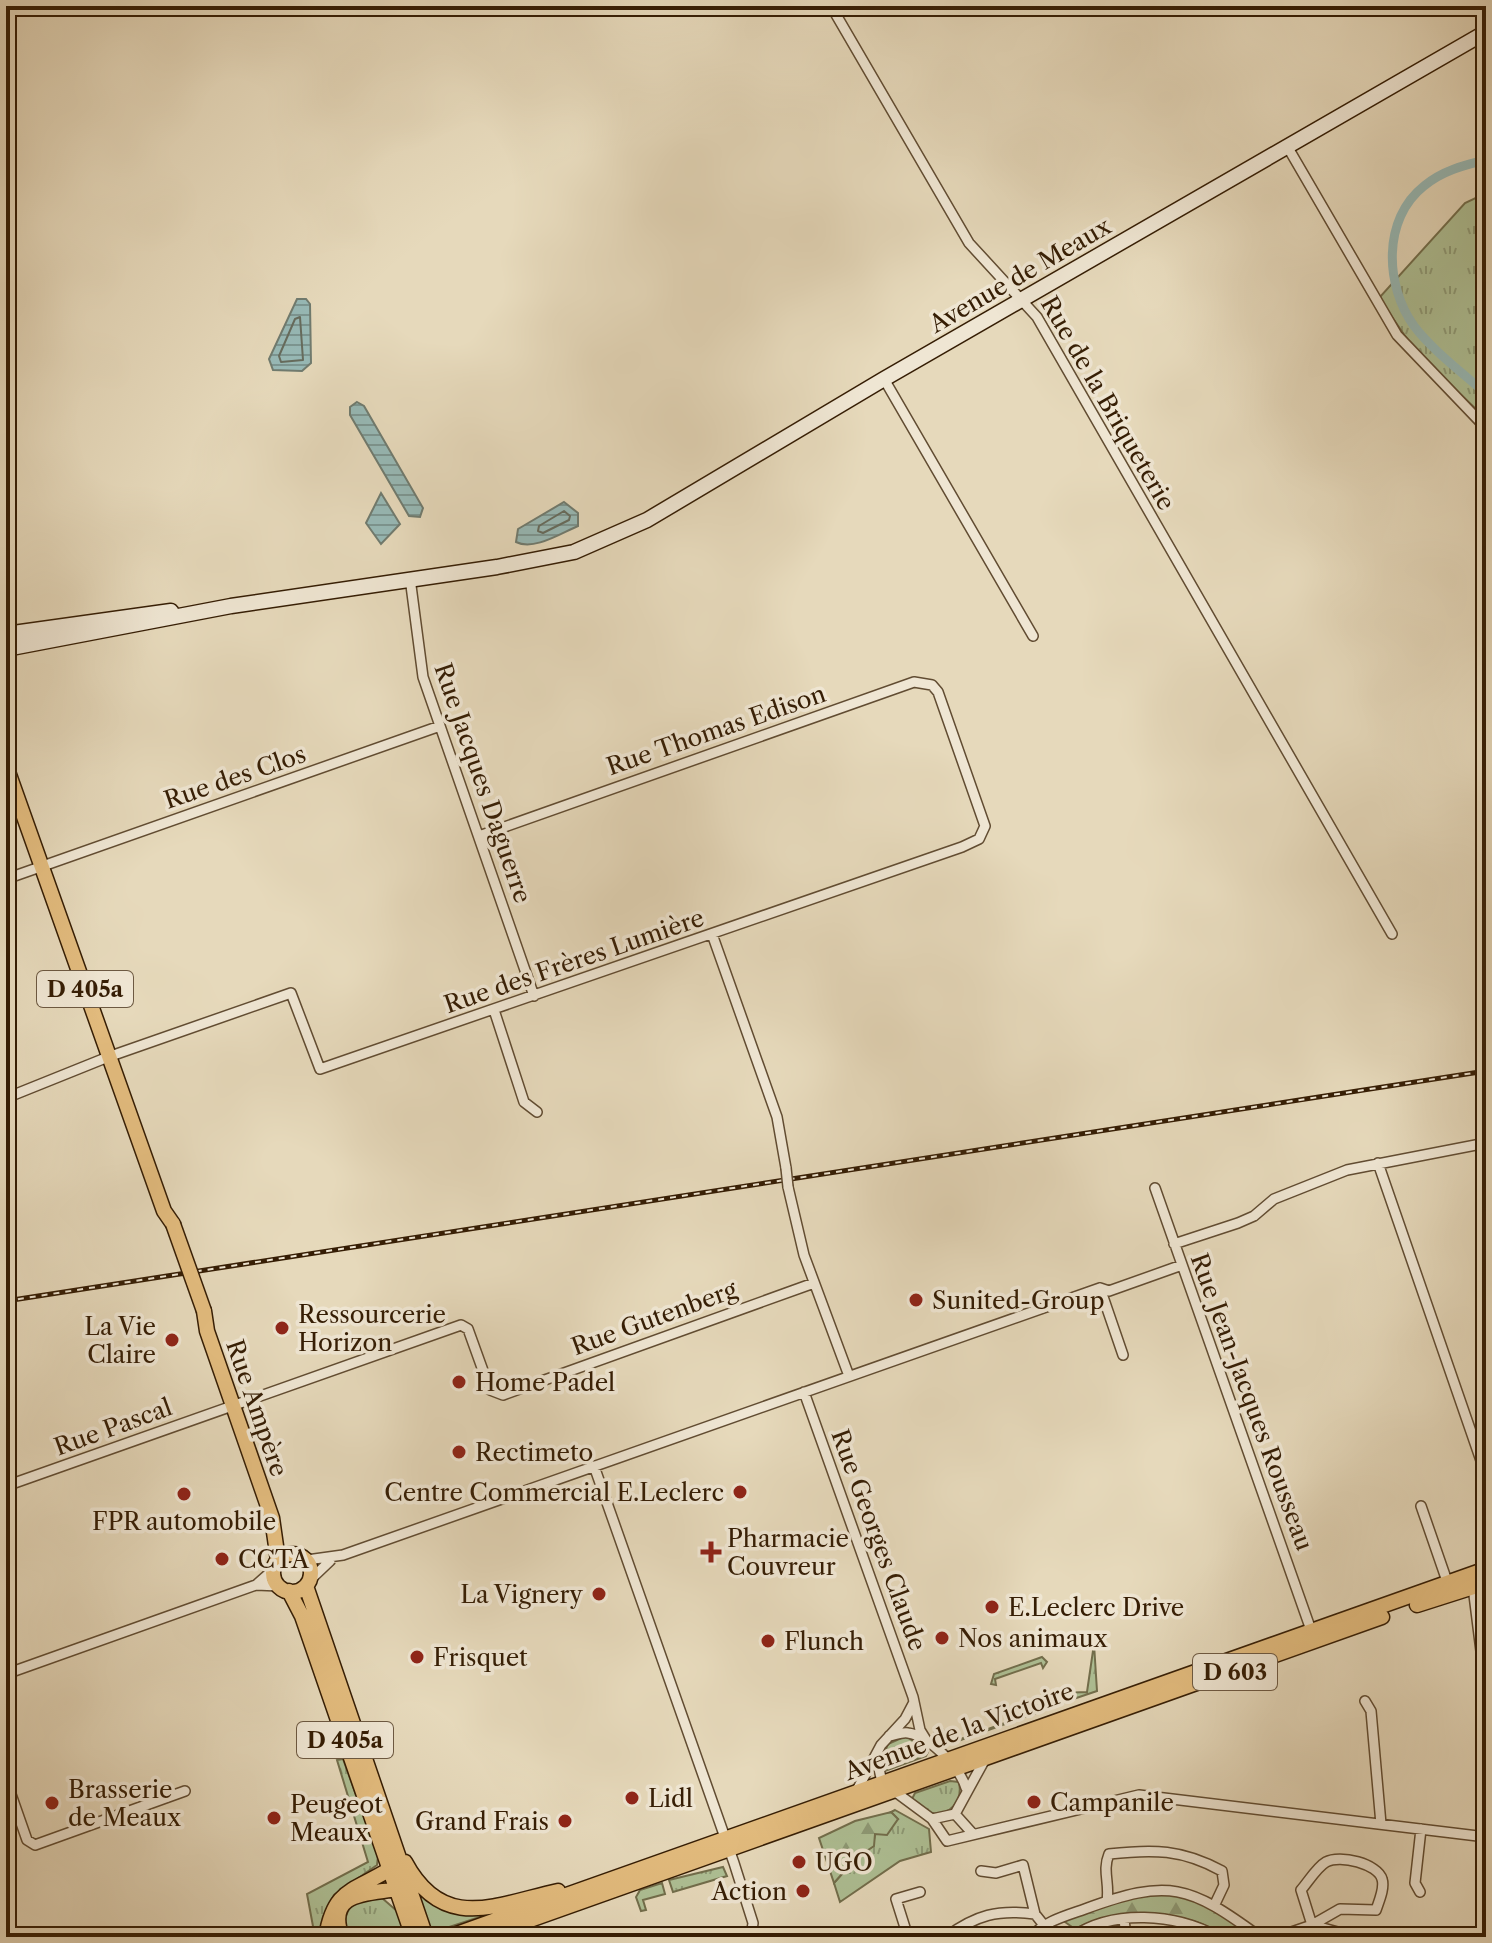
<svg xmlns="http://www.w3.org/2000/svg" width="1492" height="1943" viewBox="0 0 1492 1943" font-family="'Libre Caslon Text',serif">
<defs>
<pattern id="grass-tufts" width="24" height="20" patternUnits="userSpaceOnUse" patternTransform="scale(2)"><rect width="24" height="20" fill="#aec095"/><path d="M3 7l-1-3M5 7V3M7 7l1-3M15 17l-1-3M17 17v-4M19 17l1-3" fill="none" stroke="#8e9b77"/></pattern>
<pattern id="forest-firs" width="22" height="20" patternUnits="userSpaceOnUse" patternTransform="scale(2)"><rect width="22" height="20" fill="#aec095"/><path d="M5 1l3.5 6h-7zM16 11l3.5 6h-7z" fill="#8e9b77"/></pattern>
<pattern id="water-rules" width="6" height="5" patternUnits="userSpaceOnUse" patternTransform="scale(2)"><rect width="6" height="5" fill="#97b9b6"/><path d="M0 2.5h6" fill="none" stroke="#7c9692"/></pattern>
</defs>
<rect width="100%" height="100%" fill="#e6d9bb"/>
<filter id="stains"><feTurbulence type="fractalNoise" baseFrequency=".0025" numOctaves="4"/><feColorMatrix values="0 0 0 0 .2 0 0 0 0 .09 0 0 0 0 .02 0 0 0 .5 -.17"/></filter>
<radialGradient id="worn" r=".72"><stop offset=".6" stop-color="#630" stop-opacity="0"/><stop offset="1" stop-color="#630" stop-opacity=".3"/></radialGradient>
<path fill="url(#grass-tufts)" stroke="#726e4c" stroke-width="2" d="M1486,193v218l-6,2 -64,-61 -37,-54 86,-95z
M1094,1644l3,47 -53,18 2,-10 15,-6 26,-1z
M1042,1657l5,5 -4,6 -2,-5 -46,16 1,6 -5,-1 3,-10z
M1030,1704l7,1 2,7 -81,29h-14l-10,-7 2,-7h5l9,12 8,1 74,-27z
M906,1736l22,16 -2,4 -41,15 -4,-10 7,-17z
M343,1759l35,97 -1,9 -43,30 -11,22 -3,20h-5l-8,-43 61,-32 -31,-102z
M950,1781l9,1c4,20 -9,34 -29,31l-18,-14 3,-6z
M895,1810l34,19 2,23 -31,9 -60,41 -6,-19 21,-24 18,-13 2,-12 23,-15 -7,-7z
M723,1867l4,9 -54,16 -4,-12z
M662,1883l3,11 -22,6 3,10 -5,1 -5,-14 4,-7z
M414,1884c40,42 60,26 111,18l-94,31z
M382,1898l15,13 9,26h-59c-3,-17 -3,-24 9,-37z"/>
<path fill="url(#forest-firs)" stroke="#726e4c" stroke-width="2" d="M891,1812l7,7 -11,16 -12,-1 -1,12 -19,13 -21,24 -15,-45 36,-17z
M1155,1891l51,12 47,34c-31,0 -33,-7 -60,-16 -40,-12 -81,-11 -118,8l-10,-7 2,-5z"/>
<path fill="url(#water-rules)" stroke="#707b6f" stroke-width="2" d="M297,299h9l4,5 1,59 -9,8 -29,-1 -4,-11z
M357,402l7,4 59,102 -3,9 -11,-1 -59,-101v-8z
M381,493l19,31 -19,20 -15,-21z
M564,502l14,11v13c-17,7 -44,25 -62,16l2,-13z"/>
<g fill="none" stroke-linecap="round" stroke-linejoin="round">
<path stroke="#666b5d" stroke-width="2" d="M300,317l3,43 -22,2 -2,-6 16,-37z
M564,511l6,5 -1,4 -26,13 -5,-2 1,-5z"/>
<path stroke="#97b9b6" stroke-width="9" d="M1486,160c-22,5 -44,11 -62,26 -42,33 -39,100 -10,140 19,25 49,47 72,68"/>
<g stroke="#614c32" stroke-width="12">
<path id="street" d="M831,6l138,237 68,74 355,617
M1287,146l110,189 89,93
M884,379l149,257
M410,578l13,99 111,319
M6,879l434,-153
M712,934l65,183 9,51
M494,1010l30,92 13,10
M6,1098l102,-41 183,-64 29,76 642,-222 17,-8 6,-13 -47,-134 -6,-7 -18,-3 -435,154
M1378,1163l108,312
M788,1187l16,68 45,121
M1155,1188l156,442
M1174,1244l64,-21 16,-7 20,-17 73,-29 139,-27
M1100,1288l23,67
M804,1392l109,305 7,33 8,13
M594,1466l140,397 19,60 -2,14
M6,1486l455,-161 7,4 22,61 13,5 311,-112
M1421,1506l27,78
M307,1560l36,-5 757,-267 9,3 73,-26
M310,1580l20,-19
M256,1585l18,-16
M1473,1587l13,104
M6,1674l250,-89 23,1
M1365,1701l6,10 10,113
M889,1736c6,-1 13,-4 19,-3 22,3 52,35 58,55
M876,1756l6,26 50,37 23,-5 29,-53
M6,1780l21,60 8,5 150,-54
M857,1790l24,-45 24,-26 9,-17
M955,1814l18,20
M932,1819l15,22 192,-46 347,42
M981,1871l15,2 27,-8 12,49
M1420,1892l-5,-9 6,-54
M1107,1901c3,-18 -5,-30 2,-47 44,-5 73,-5 113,17l2,14 -9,19
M1124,1919l2,18
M1312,1925l44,12
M908,1937l-12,-38 24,-7
M946,1937c30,-22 52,-28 89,-23l8,10
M1031,1937c14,-16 34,-21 54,-28 84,-31 104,-24 175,28
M1072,1937c41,-28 103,-24 146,0
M1277,1937l35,-12 28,-16 36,1c3,-9 9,-22 6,-31 -4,-15 -42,-25 -56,-17 -9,5 -18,20 -25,28l11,35"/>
</g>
<g stroke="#351d04" stroke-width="17">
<path id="secondary" d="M6,634l165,-23
M6,649l225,-43 266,-39 77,-15 73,-32 237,-141 602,-347"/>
</g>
<g stroke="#351d04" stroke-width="17">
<path id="primary" d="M6,766l158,445 9,13
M204,1311l3,20 65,187 6,42
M273 1573a19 19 0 1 1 38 0a19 19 0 1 1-38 0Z
M306,1586l120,351
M289,1591l13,25 111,321
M1417,1605l69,-22
M405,1862c38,71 90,43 153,29
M326,1937c8,-49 27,-45 64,-68
M342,1937c-18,-47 30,-43 55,-48
M448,1937l1038,-368
M482,1937l900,-320"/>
</g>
<use href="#street" stroke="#efe6d3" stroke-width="9"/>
<use href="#secondary" stroke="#efe6d3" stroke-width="14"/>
<use href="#primary" stroke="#e3bc7e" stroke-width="14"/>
<g stroke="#351d04" stroke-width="5">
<path id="rail" d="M6,1301l1480,-230"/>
</g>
<use href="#rail" stroke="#efe6d3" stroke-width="2" stroke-dasharray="6" stroke-linecap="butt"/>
<g stroke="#614c32" stroke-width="12" stroke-linecap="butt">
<path id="street-bridge" d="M786,1168l2,19"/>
</g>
<g stroke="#351d04" stroke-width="17" stroke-linecap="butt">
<path id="primary-bridge" d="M173,1224l31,87"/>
</g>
<use href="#street-bridge" stroke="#efe6d3" stroke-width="9"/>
<use href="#primary-bridge" stroke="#e3bc7e" stroke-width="14"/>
</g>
<g fill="#8f2418" stroke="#efe6d3" stroke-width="3">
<circle cx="916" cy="1300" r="8"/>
<circle cx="282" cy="1328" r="8"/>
<circle cx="172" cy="1340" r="8"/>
<circle cx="459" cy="1382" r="8"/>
<circle cx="459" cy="1452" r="8"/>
<circle cx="740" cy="1492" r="8"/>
<circle cx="184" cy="1494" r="8"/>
<path d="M707 1540h8v8h8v8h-8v8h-8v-8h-8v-8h8z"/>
<circle cx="222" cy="1559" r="8"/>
<circle cx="599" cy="1594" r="8"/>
<circle cx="992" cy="1607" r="8"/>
<circle cx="942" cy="1638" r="8"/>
<circle cx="768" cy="1641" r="8"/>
<circle cx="417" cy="1657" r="8"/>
<circle cx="632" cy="1798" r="8"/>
<circle cx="1034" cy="1802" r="8"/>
<circle cx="52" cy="1803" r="8"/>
<circle cx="274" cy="1818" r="8"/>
<circle cx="565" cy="1821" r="8"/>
<circle cx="799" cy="1862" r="8"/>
<circle cx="803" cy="1891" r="8"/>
</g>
<g text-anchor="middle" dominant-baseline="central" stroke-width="7" stroke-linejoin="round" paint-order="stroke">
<g fill="#efe6d3" stroke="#6d5942" stroke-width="2">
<rect x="37" y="971" width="96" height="36" rx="6"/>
<rect x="1193" y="1654" width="84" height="36" rx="6"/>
<rect x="297" y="1722" width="96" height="36" rx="6"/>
</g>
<g font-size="22" font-weight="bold" fill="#351d04">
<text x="85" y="989">D 405a</text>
<text x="1235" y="1672">D 603</text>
<text x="345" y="1740">D 405a</text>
</g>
<g font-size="24" fill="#351d04" stroke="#efe6d3">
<text transform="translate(1020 275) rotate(-30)">Avenue de Meaux</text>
<text transform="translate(1108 403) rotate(60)">Rue de la Briqueterie</text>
<text transform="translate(716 730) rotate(-19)">Rue Thomas Edison</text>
<text transform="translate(235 777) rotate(-19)">Rue des Clos</text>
<text transform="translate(483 783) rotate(71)">Rue Jacques Daguerre</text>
<text transform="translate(574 961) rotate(-19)">Rue des Frères Lumière</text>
<text transform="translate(654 1318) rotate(-20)">Rue Gutenberg</text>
<text transform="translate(1252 1402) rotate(70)">Rue Jean-Jacques Rousseau</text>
<text transform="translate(257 1408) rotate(71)">Rue Ampère</text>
<text transform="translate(113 1427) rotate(-20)">Rue Pascal</text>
<text transform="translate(879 1540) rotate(70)">Rue Georges Claude</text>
<text transform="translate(959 1731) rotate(-20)">Avenue de la Victoire</text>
</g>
<g font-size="24" fill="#351d04" stroke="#efe6d3" text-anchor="start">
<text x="932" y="1300">Sunited-Group</text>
<text x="298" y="1314">Ressourcerie<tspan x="298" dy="28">Horizon</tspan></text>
<text x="156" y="1326" text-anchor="end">La Vie<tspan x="156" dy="28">Claire</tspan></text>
<text x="475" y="1382">Home Padel</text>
<text x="475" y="1452">Rectimeto</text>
<text x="724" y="1492" text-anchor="end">Centre Commercial E.Leclerc</text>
<text x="184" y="1521" text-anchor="middle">FPR automobile</text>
<text x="727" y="1538">Pharmacie<tspan x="727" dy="28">Couvreur</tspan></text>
<text x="238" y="1559">CCTA</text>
<text x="583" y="1594" text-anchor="end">La Vignery</text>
<text x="1008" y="1607">E.Leclerc Drive</text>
<text x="958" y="1638">Nos animaux</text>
<text x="784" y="1641">Flunch</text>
<text x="433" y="1657">Frisquet</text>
<text x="68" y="1789">Brasserie<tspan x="68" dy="28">de Meaux</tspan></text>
<text x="648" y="1798">Lidl</text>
<text x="1050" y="1802">Campanile</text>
<text x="290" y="1804">Peugeot<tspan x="290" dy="28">Meaux</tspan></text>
<text x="549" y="1821" text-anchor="end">Grand Frais</text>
<text x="815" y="1862">UGO</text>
<text x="787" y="1891" text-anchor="end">Action</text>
</g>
</g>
<rect width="1492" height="1943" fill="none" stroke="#e6d9bb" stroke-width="32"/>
<rect x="8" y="8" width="1476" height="1927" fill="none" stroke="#351d04" stroke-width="4"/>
<rect x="16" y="16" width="1460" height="1911" fill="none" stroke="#351d04" stroke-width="2"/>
<rect width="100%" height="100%" filter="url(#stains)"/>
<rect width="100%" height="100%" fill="url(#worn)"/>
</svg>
